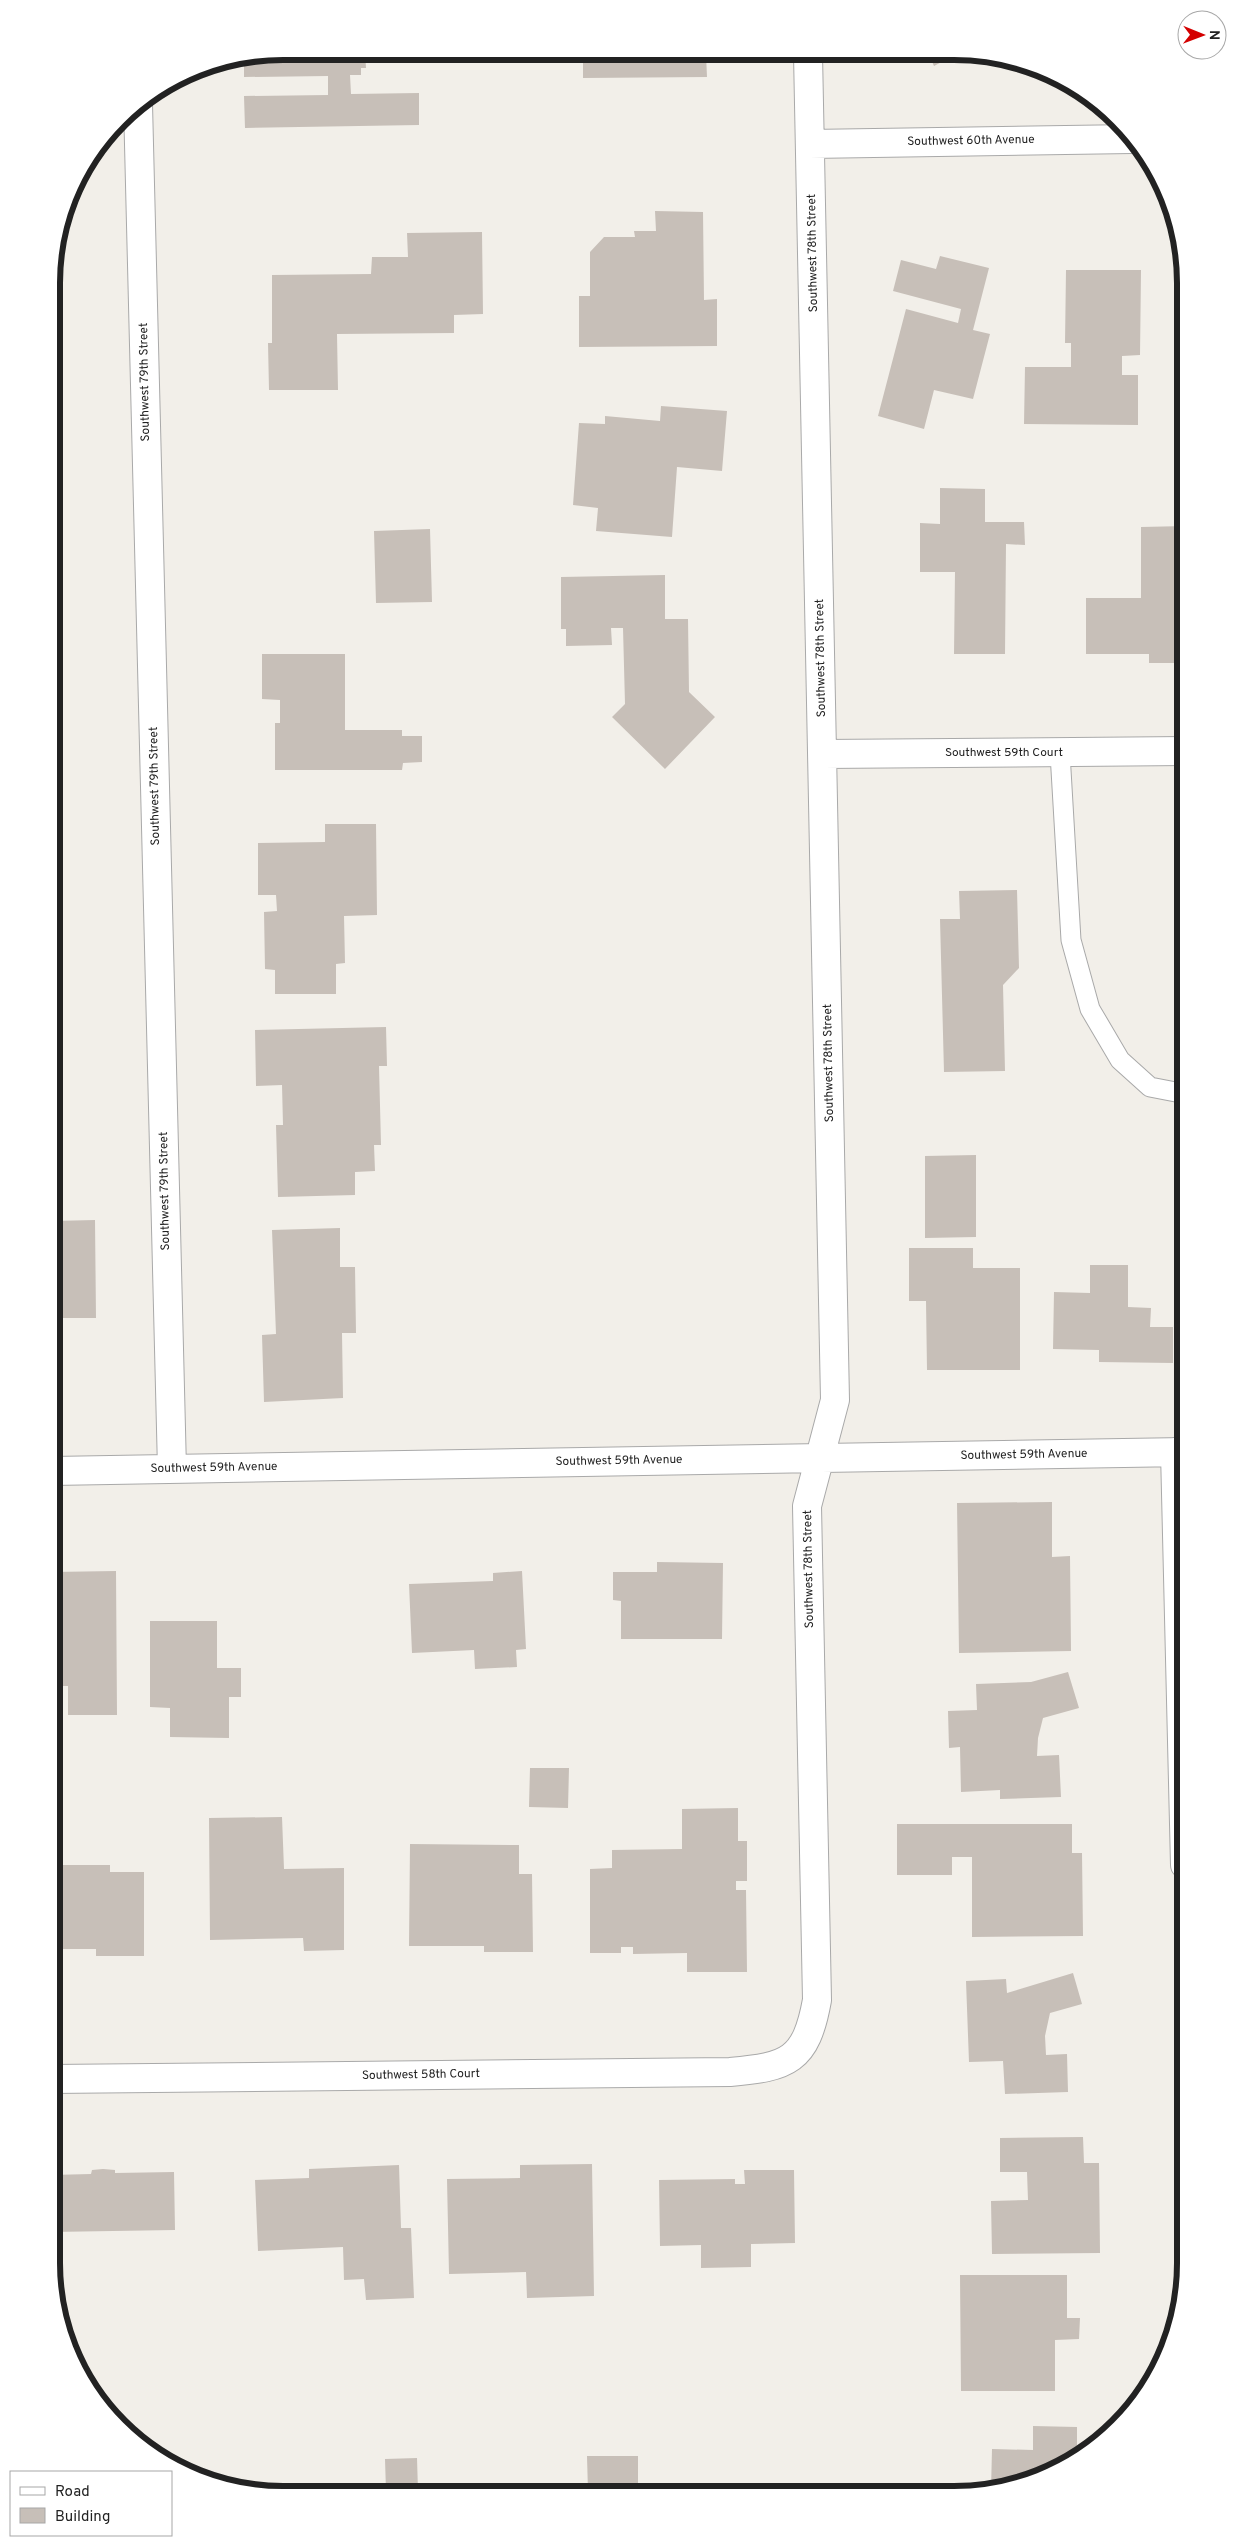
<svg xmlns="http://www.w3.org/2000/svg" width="1237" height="2546" viewBox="0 0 1237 2546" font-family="Overpass,sans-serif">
<rect width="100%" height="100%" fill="#f2efe9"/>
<path fill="#c7bfb8" d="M283,51l82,1 1,16h-5v7h-11l1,19 68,-1v32l-174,3 -1,-32 84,-1v-19l-84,1v-18z
M583,53l123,1 1,23 -124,1z
M929,55h26l-21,11z
M655,211l48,1 1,88 13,-1v47l-138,1v-51h11v-44l14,-15h31l-1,-6h22z
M482,232l1,82 -29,1v18l-117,1 1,56h-69l-1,-47h4v-68l99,-1 1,-17h36l-1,-24z
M1178,249h3l5,34v66h-8z
M940,256l49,12 -16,62 17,4 -17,65 -39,-9 -10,39 -46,-13 28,-107 52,14 3,-14 -68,-18 8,-31 35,9z
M1066,270h75l-1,85 -18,1v19h16v50l-114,-1 1,-57h46v-24h-6z
M661,406l66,5 -5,60 -45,-4 -5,70 -76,-6 2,-23 -25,-3 6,-82 26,1v-8l55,5z
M940,488l45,1v33h39l1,23 -19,-1 -1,110h-51l1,-82h-35v-49l20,1z
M1186,526v137h-37v-9h-63v-56h55v-71z
M430,529l2,73 -56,1 -2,-72z
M665,575v44h23l1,73 26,25 -50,52 -53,-52 13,-13 -2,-76h-12l1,17 -46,1v-17h-5v-52z
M262,654h83v76h57v6h20v26l-19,1 -1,7h-127v-47h5v-23l-18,-1z
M325,824h51l1,91 -33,1 1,47 -9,1v30h-61v-24l-10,-1 -1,-57 13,-1 -1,-16h-18v-52l67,-1z
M1017,890l2,78 -16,17 2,86 -61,1 -4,-153h20l-1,-28z
M386,1027l1,39h-8l2,79h-7l1,26 -20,1v23l-77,2 -2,-72h7l-1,-40 -26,1 -1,-56z
M976,1155v82l-51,1v-82z
M95,1220l1,98h-44v-97z
M340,1228v39h15l1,66h-14l1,65 -79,4 -2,-67 14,-1 -4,-104z
M909,1248h64v20h47v102h-93l-1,-69h-17z
M1090,1265h38v42l23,1 -1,19h23v36l-74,-1v-12l-46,-1 1,-57 36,1z
M1052,1502v55l18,-1 1,95 -112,2 -2,-150z
M657,1562l66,1 -1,76h-101v-38l-8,-1v-28h44z
M116,1571l1,144h-49v-29h-16v-114z
M522,1571l4,78 -10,1 1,17 -42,2 -1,-19 -62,3 -3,-69 84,-3v-8z
M150,1621h67v47h24v29h-12v41l-59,-1v-29l-20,-1z
M1068,1672l11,36 -36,10 -5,20 -1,18 22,-1 2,42 -61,2v-9l-39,2 -1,-45 -11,1 -1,-37 29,-1 -1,-26 55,-2z
M530,1768h39l-1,40 -39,-1z
M738,1808v33h9v40h-11v9h10l1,82h-60v-19l-54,1v-7h-12v6h-31v-84l22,-1v-18l70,-1v-40z
M282,1817l2,52 60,-1v82l-40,1 -1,-13 -93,2 -1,-122z
M897,1824h175v29h10l1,83 -111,1v-80h-20v18h-55z
M410,1844l109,1v29h13l1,78h-49v-6h-75z
M59,1865h51v7h34v84h-48v-7h-39v33h-5v-110l6,1z
M1073,1973l9,31 -32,9 -5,23 1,19 21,-1 1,38 -63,2 -2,-33 -34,1 -3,-81 40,-2 1,14z
M1083,2137l1,26h15l1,90 -108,1 -1,-53 37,-1 -1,-28h-27v-34z
M592,2164l2,132 -67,2 -1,-26 -77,2 -2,-95 73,-1v-13z
M399,2165l2,63h10l3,70 -48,2 -2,-21 -20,1 -1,-33 -85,4 -3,-71 54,-2v-9z
M103,2169l12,1v3l59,-1 1,58 -124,2v-57l40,-1 1,-4z
M744,2170h50l1,73 -44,1v23l-50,1v-23l-41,1 -1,-66 76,-1v5h10z
M960,2275h107v43h13l-1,21 -24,1v51h-94z
M1033,2426l44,1v31l-63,29 -23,3 1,-41 41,1z
M587,2456h51v37l-50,-1z
M417,2458l1,33h-32l-1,-32z"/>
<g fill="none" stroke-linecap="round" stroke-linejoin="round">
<g stroke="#a9a9a9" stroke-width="21">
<path id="service" d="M1060,753l11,187 19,69 30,51 30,27 36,7"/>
</g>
<g stroke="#a9a9a9" stroke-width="30">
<path id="minor" d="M138,104l34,1365
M810,144l322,-5
M823,754l363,-3
M1175,1452l10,413
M52,1471l1133,-19
M51,2079l679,-7c58,-5 76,-11 87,-72l-10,-494 28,-106 -27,-1346"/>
</g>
<use href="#service" stroke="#fff" stroke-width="19"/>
<use href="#minor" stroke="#fff" stroke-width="28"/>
</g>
<g text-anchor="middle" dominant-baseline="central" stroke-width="5" stroke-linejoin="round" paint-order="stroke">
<g font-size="12" fill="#222" stroke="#fff">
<text transform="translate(971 141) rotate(-1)">Southwest 60th Avenue</text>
<text transform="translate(813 253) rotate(-91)">Southwest 78th Street</text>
<text transform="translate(145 382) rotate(-91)">Southwest 79th Street</text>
<text transform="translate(821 658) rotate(-91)">Southwest 78th Street</text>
<text x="1004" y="753">Southwest 59th Court</text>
<text transform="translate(155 786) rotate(-91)">Southwest 79th Street</text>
<text transform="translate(829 1063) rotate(-91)">Southwest 78th Street</text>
<text transform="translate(165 1191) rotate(-91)">Southwest 79th Street</text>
<text transform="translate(1024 1455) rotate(-1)">Southwest 59th Avenue</text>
<text transform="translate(619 1461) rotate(-1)">Southwest 59th Avenue</text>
<text transform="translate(214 1468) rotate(-1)">Southwest 59th Avenue</text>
<text transform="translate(809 1569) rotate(-91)">Southwest 78th Street</text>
<text transform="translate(421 2075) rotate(-1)">Southwest 58th Court</text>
</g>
</g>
<path d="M0 0H1237V2546H0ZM283 60H954A223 223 0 0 1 1177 283V2263A223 223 0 0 1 954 2486H283A223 223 0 0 1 60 2263V283A223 223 0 0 1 283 60Z" fill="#fff" fill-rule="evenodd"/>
<path fill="none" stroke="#222" stroke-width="6" d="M283 60H954A223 223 0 0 1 1177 283V2263A223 223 0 0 1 954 2486H283A223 223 0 0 1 60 2263V283A223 223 0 0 1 283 60Z"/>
<rect x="10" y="2471" width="162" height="65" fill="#ffffff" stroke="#a7a7a7"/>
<rect x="20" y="2487" width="25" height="8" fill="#ffffff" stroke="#a7a7a7"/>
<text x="55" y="2496" font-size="15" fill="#222222">Road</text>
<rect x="20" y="2508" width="25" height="15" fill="#c7bfb8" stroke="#a7a7a7"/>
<text x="55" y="2521" font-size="15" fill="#222222">Building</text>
<g transform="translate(1202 35) rotate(91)"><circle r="24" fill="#ffffff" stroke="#a7a7a7"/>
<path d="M0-4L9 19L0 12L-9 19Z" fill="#d40000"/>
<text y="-8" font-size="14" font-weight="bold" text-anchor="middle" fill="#222222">N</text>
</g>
</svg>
